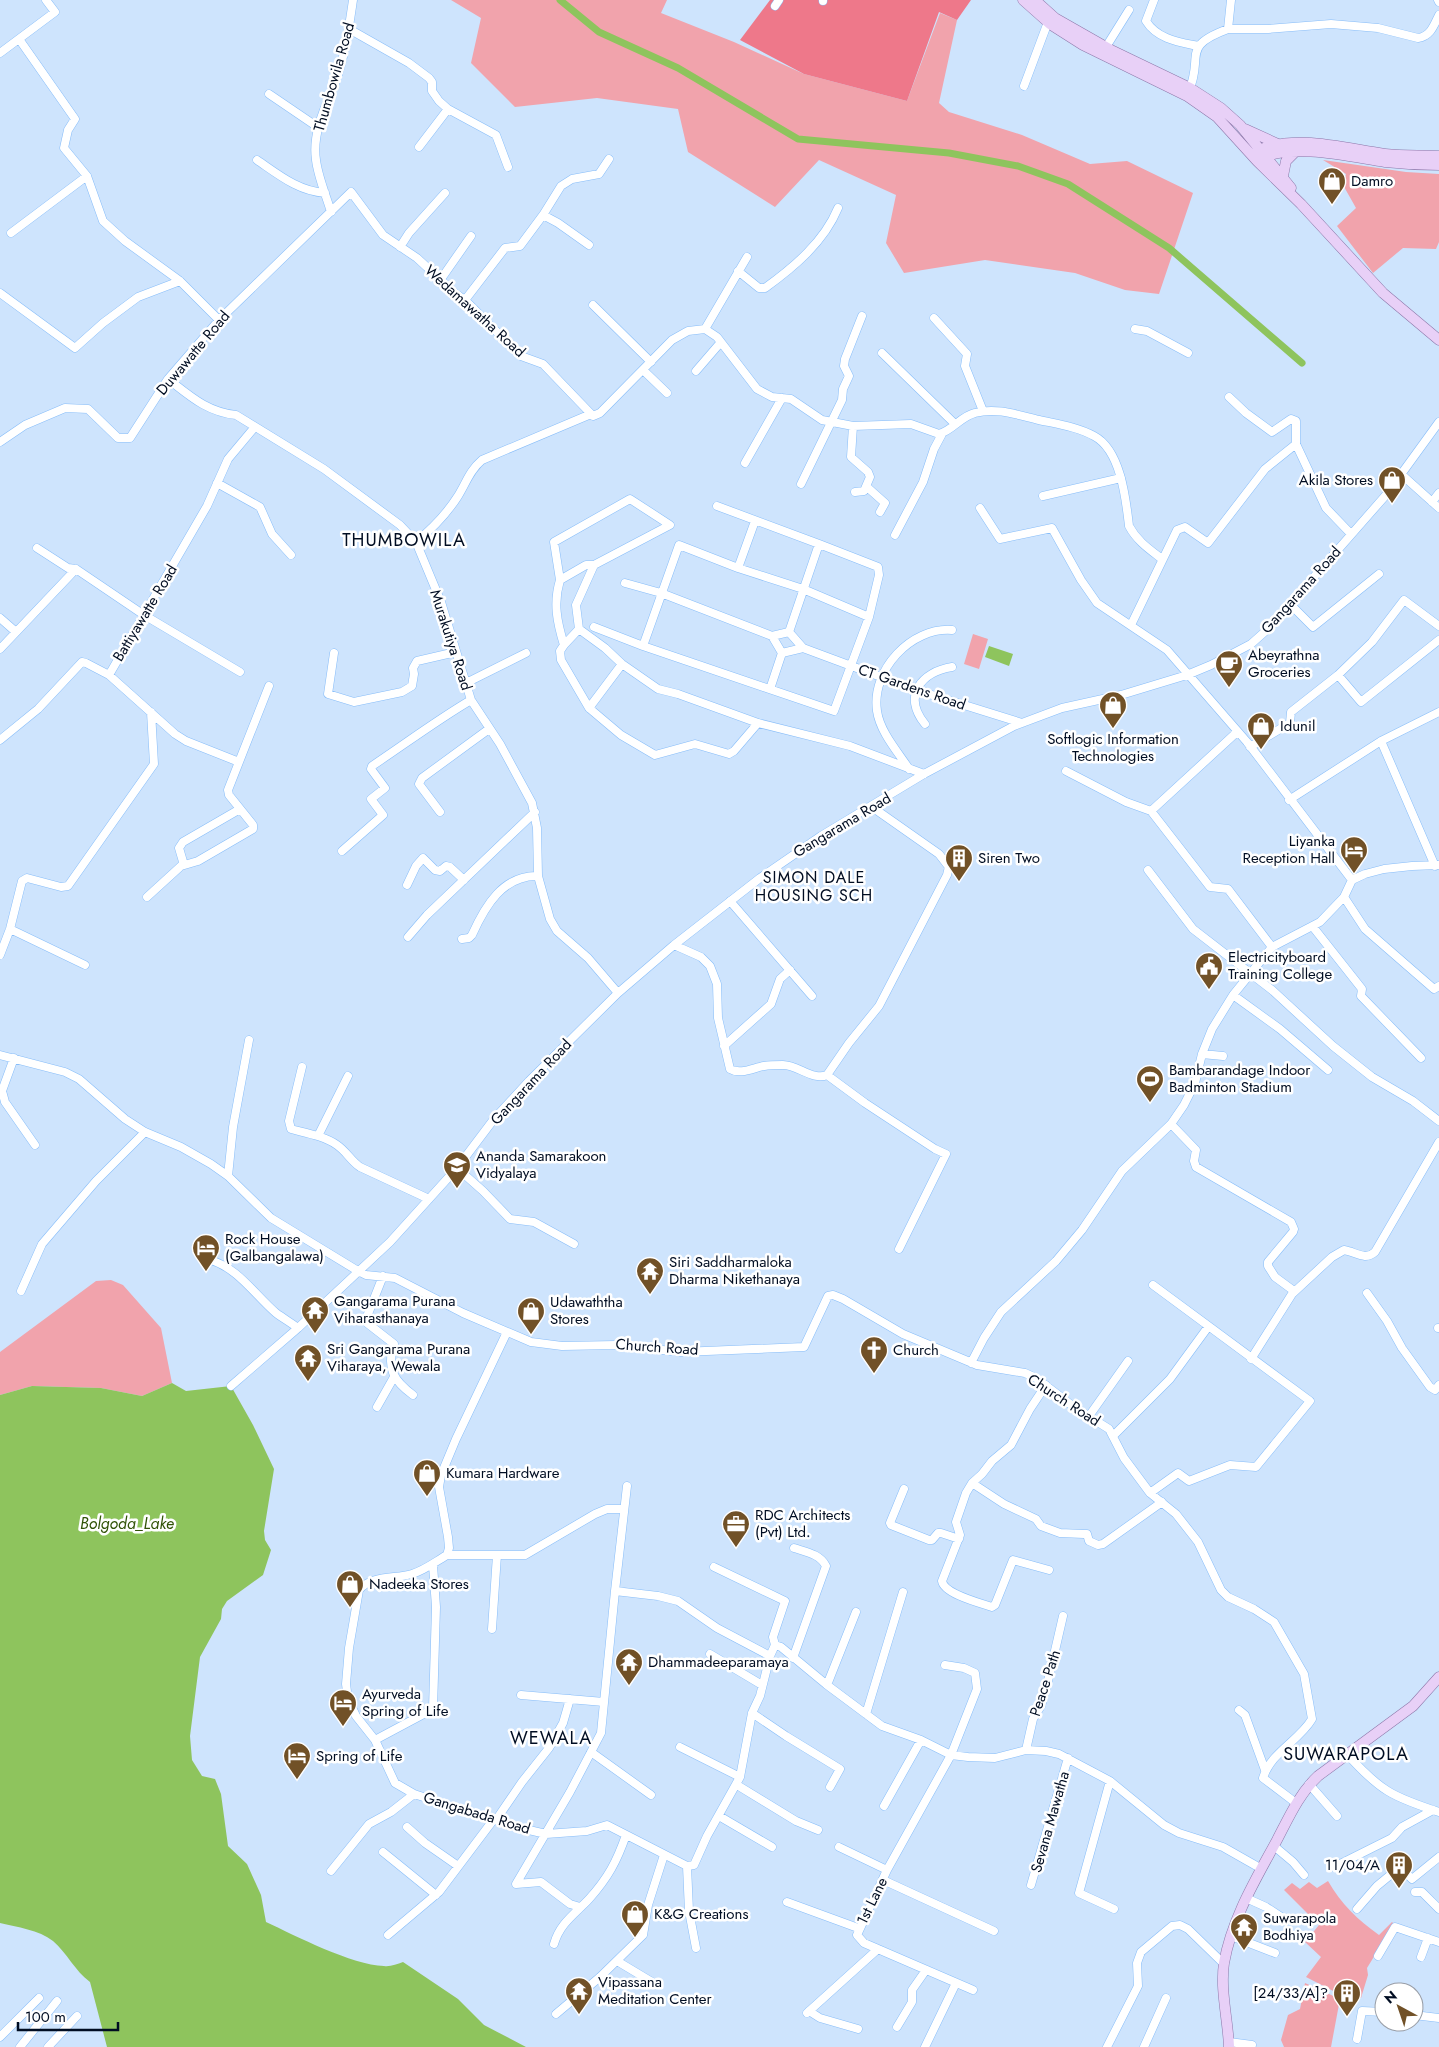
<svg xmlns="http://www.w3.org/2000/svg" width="1439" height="2047" viewBox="0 0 1439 2047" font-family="Jost,sans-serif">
<rect width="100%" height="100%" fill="#cee4fd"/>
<path fill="#f1a3ac" d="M451,0h216l-6,13 73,29 70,32 103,27 33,-88 17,7 -18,83 10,9 73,23 68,29 37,-3 66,32 -34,101 -34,-4 -50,-17 -90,-13 -81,13 -18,-30 10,-48 -77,-35 -44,47 -87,-55 -10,-43 -81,-11 -82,9 -44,-44 10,-45z
M1323,160l83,12 33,2v68l-3,7 -33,-1 -30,25 -36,-47 19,-18 -13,-23 3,-11z
M973,634l15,5 -9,30 -15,-5z
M111,1280l12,5 38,43 11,55 -30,13 -41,-8 -69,-2 -32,9v-43l96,-71z
M1328,1881c13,23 30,39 51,54l13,-13 2,2 -27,44 1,7 -7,23 -18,-2 -37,-19 15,-20 -16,-15 14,-17 -35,-35 8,-7 8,6 9,-7 8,6z
M1305,1983l35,16 -9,48h-47l-3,-7 7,-25 12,-6z"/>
<path fill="#ee788a" d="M770,0h201l-14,20 -18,-8 -32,89 -103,-27 -64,-34z"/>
<path fill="#8ec45d" d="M989,646l24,8 -4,12 -24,-9z
M172,1383l14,8 45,-5 22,39 21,44 -10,62 1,9 6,10 -8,25 -36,26 -5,8 -1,10 -21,38 -10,79 2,24 10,16 13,3 6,15 7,52 19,18 14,31 5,27c30,14 86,43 118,44 6,1 13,-2 19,-4l55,37 26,26 42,22h-419l-17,-65c-15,-11 -23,-29 -37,-41 -14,-11 -36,-14 -53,-18v-528l32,-9 69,2 41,8z"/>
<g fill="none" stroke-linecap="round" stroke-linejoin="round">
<path stroke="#8ec45d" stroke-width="7" d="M560,0l39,32 79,36 120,71 151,14 69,13 50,18 101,64 133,115"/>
<g stroke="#87bdf9" stroke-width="9">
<path id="minor" d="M1154,0l-8,21c11,18 33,21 52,25
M1438,0l1,2
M823,1v-1
M775,6l4,-6
M349,29l60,34 20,15 3,4v9l7,10 9,8 48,26 12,32
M1228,29h40l63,-5 47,4 40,10c13,-2 16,-13 21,-23
M19,39l56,80 -7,11 -4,18 23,28 16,45 22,20 55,40 39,39
M1106,47l23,-37
M0,53l55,-41 -9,-12
M1024,86l24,-64
M1188,93c17,-37 -9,-46 40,-64l3,-29
M269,94l50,34
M419,147l29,-38
M257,160c22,15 41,31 68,33
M331,212c-5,-17 -13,-35 -15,-52 -4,-27 9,-53 19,-77 10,-26 14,-56 18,-83
M543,215l15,8 31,22
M11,233l76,-57
M400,247l9,-14 36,-40
M738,271l21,17h6c29,-21 59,-46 73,-80
M441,279l30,-43
M0,293l75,55 28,-25 35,-26 42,-16
M465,300l40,-52 15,-2 23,-31 18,-29 11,-7 27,-5 10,-15
M593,305l58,57
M934,318l33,36 -2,12 18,45
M705,329l42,-72
M1135,329l12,2 41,22
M882,353l73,71
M643,370l24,23
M696,371l25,-29
M168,379c22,17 39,33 68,36l88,54 76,56 16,17 25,60 30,98 29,44 32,59 5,25 1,48 12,43 7,12 31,27 30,35
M1229,397l17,16 26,19 19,-13 5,2v23l30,64 25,26
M853,426l-2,31 17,15 2,5 -6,14 -9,1
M0,442l25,-17 40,-17 23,1 30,29h12l38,-59 51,-59 132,-128 32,43 34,23 39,36 9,6 56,56 22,8 50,52 7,-3 72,-73 16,-9 17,-2 12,8 40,52 15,8 19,2 31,21 31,6 58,-2 28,10c13,-3 22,-18 36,-21 21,-6 43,2 64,7 18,4 39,7 55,16 27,14 32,64 35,90 8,15 20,23 33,33
M745,463l37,-65
M1401,474l38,34
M217,483l43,24 12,27 19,21
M801,484l41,-84 1,-11 6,-13 -5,-10 1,-7 17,-43
M867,487l18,16 -5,9
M1043,496l78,-18
M1432,502l7,-9
M717,506l102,38
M980,508l20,31 52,-11 29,52 16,23 70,47 80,92 105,138
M895,535l28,-53 11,-33 8,-15
M416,542c17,-14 30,-27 42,-46 8,-13 12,-26 24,-36l109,-46
M37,548l31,20 8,1 68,46 96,57
M738,568l17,-47
M560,580l-6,-38 76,-43 40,26 -76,40
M625,583l36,10 111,43
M1290,604l23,23 66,-53
M0,618l16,14
M1131,625l46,-95 8,-3 23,16 57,-74 31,-25
M594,627l49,19
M579,629l-15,16c-7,-23 -11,-42 -4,-65l26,-15h8l-18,40 3,24 26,19 17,16 36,25 20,5 80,29 92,23 74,28
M789,632l30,-88 59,23 1,8 -10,42 -35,94 -191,-65 36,-101 59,23 65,21 66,28
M564,645l-4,6 1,9 28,48 33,-44
M803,648l-21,5 -10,-17 17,-4 14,16 113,42 106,33
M0,649l76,-80
M334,653l-6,41 26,8 48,-10 10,-6 2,-12 -1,-6 4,-7 39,-9
M109,675l66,59 11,7 53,21 30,-76
M1338,675l23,27 78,-62
M466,683l60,-30
M770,689l12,-36
M589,708l32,27 34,20 40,-11 34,10 5,-3 24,-28
M925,724c-23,-28 -4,-52 27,-57
M0,740l38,-31 44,-47 4,1 23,12 98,-169 21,-47 26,-31
M1381,741l54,125
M1250,747l40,-24 1,-11 47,-37 34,-33 32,-42 35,26
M909,769c-11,-17 -29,-37 -32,-58 -6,-41 34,-84 75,-81
M1066,771l60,31 25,9 86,-79
M1289,800l92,-59 58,-29
M1151,811l59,76 18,2 44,58
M440,812l-21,-28 3,-6 67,-49
M342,851l41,-36 -12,-16 14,-11 -14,-19 1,-3c33,-22 65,-46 99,-66
M184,865l-5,-17 4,-6 57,-33
M1148,870l45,59 79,61 61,56 39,31 41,24 26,20
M407,885l9,-19 7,-8 12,12 5,1 6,-5 4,1 14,13
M147,897l34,-31 17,-5 55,-32v-4l-24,-30 -1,-5 11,-28
M1344,897l21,32 69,60 5,-3
M730,901l82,95
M1313,927l49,62 -1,7 60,62
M10,929l75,36
M408,937l19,-22 108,-103
M462,939l7,-1 3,-3c13,-29 31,-60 66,-59
M674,945l27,12 9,9 7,18 1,34 12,51c10,6 23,-1 34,-3 6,-1 13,-1 19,-1 15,0 30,16 44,10l38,28 70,46 11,5 -47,95
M0,955l10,-26 12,-48 5,-3 34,9 7,-1 86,-122 -3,-52
M1233,995l47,34 48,41
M724,1046l47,-42 9,-25 10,-9
M1202,1054l21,2
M0,1055l65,17 14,7 46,40 20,13 36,15 30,17 17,12 43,42 87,53 8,4 29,3 68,35 68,29 31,4 54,-1 65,7 123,-5 24,-51 5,-1 10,4 60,35 74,31 48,8 11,5 38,29 35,22 15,29 26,35 26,21 22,28 23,48 7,7 26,12 20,13 30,52 8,45c-13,22 -41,33 -49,59l33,25
M14,1058l-12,33 3,11 30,43
M302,1067l-13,54 2,8c15,4 33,7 46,16 9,6 14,16 23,22l69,32
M827,1075l22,-32 30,-37 68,-131 2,-8 -10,-13 -67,-47
M1171,1124l25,26 -2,11 2,6 95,55 3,7 -1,3 -25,30v4l7,11 19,14
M318,1136l30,-60
M457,1168l26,23 27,28 24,3 40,22
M228,1176l5,-49 16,-87
M210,1260c27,7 45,35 66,53 7,5 15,10 22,15
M383,1276l-17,43 1,4 27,21c-8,25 0,37 19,51
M21,1291l21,-47 54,-63 49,-49
M1367,1293l20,28 15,27 28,39 5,3 4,-5
M1438,1328h1
M507,1332l-51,107 -15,36 -2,12 9,50 1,11 -2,7c-12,7 -22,15 -35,19 -17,5 -41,1 -53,16l-10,58 -3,36 2,15 8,17 19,24 20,43 19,11 102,33 30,7 41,-3 20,-6 80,41 7,-1 13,-29 33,-59 12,-64 8,-17 10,-40 5,-11 6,2 46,38 55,41 39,14 30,15 17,2 27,1 31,-8 20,1 13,3 51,27 54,44 15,8 44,14 37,21
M1251,1359l41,-65 40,-37 12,-7c12,2 21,11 31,2l64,-110
M971,1363l13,-25 17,-26 55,-51 26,-31 40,-59 49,-47 13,-19 11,-22 7,-29 10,-25 21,-34 39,-48 48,-25 24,-25 8,-17 13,-6 19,-5 28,-3 27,-1
M1046,1385l-16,24 -19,36 -19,16 -10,13 -10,9 -6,10 -10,29 4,13 -18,46c2,13 38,22 50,26l3,-2 18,-45 36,10
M231,1386l67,-58 92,-86 67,-74 37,-49 35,-38 89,-88 56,-48 86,-67 61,-42 103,-62 90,-48 48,-18 59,-13 66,-20 24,-10 40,-21 18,-16 117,-133 53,-73
M377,1407l17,-30
M1089,1416l39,-55
M1113,1436l57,-57 38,-52
M972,1483l32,21 32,15 5,7 19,7 24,1h3l2,7 9,4 5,-1 59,-42
M904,1489l-14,34 1,2 38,15h3l6,-7h3l18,6
M1150,1493l28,-20 11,8 41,-16 26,2 54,-66 -157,-116
M447,1555h78l70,-41 12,-5h16
M714,1567l71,34 -12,36 2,8
M615,1591l12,-105
M492,1629l5,-74
M710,1654l52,31
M793,1658l33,-92c-6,-12 -20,-14 -32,-18
M945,1665l19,3 11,5 2,16 -26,66 -64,115 -30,65 7,8 109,47
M827,1685l29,-73
M521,1695l83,7
M1239,1710l6,5 20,55
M752,1713l34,23 54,33 -10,18
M866,1714l37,-122
M375,1740l58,-31 3,-102 -3,-42
M680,1747l60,30
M1026,1750l7,-31 8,-13 7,-25 15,-65
M591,1752l60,43
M1347,1754c33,37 46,43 92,58
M1110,1781l-31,112 35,16
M1309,1784l28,32
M737,1785l59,36 22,9
M884,1806l37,-66
M719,1816l53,31
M496,1820l26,-38 27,-34 14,-25 7,-24
M407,1827l18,16 33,23
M1274,1846l19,16 11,13
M839,1847l48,23
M383,1852l53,43
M687,1866l2,45 7,37
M1334,1867l58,-29 10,-11 31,-17
M331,1871l38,-47 22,-12 23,-18
M883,1880l111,51
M1031,1885l37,-127
M1415,1892h7l17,17
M1246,1898l20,9 20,13
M787,1902l71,26
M580,1907l-10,-3 -29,-22 -25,2 54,-92 31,-59 14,-142 43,5 20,5 39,27 53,28
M1357,1909l20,-23 23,-19 12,12 27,-22
M388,1935l51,-43 55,-73
M1231,1936l44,17
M554,1944c6,-21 21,-30 35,-45 19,-21 28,-38 37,-64
M1378,1956l17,-29 44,15
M1421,1957l7,-19
M617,1961l35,21
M809,2011l11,7 38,11
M807,2013l71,-64
M556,2014l44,-37 43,-42 5,-30 16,-50
M1414,2015l25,3
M897,2027l15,-25v-12l14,-20
M0,2037l39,-39
M1357,2039l5,-28 22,1
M1229,2042l23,3
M20,2047l37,-46
M48,2047l29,-31
M925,2047l31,-64
M1107,2047l31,-61 -1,-23 4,-11 31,-26 8,-1 8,4 36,35
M1144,2047l22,-49"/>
</g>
<g stroke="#8c77a9" stroke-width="11">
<path id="major" d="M1023,0l27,24 33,21 104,51 30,21 40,44 44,43 82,89 56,47
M1035,0l20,18 58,33 77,37 31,20 19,17 51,63
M1245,129l35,16
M1257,151c37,-18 90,-2 128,3 18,2 36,1 54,2
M1262,158c31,-15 89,-1 123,4 18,2 36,3 54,3
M1283,176l3,-15 9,-9
M1229,2047c-1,-27 -9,-57 -5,-84 8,-45 32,-84 53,-123 12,-23 22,-46 41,-64l95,-70 26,-29"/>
</g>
<use href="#minor" stroke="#fff" stroke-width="8"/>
<use href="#major" stroke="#e8d0f7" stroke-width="10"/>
</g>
<defs>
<g id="shop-pin" transform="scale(1.4375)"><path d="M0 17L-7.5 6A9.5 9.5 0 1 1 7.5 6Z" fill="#715127" stroke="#fff"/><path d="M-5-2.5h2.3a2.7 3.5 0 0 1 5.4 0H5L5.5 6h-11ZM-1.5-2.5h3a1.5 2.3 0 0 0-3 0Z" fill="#fff"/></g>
<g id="cafe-pin" transform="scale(1.4375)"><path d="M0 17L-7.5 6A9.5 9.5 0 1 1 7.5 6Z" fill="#715127" stroke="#fff"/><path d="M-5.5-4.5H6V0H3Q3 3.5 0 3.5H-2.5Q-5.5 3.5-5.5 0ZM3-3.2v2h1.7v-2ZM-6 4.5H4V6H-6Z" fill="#fff"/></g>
<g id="hotel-pin" transform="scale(1.4375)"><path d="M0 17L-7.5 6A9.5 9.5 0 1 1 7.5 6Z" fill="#715127" stroke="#fff"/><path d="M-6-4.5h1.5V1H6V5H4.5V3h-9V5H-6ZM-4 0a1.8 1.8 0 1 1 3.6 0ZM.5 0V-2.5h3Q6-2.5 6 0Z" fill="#fff"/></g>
<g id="building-pin" transform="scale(1.4375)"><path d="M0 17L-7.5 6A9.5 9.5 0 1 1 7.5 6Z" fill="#715127" stroke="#fff"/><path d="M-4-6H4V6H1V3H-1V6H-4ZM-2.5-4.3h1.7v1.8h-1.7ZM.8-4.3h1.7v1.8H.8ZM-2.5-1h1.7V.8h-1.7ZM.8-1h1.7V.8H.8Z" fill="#fff"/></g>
<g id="civic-pin" transform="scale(1.4375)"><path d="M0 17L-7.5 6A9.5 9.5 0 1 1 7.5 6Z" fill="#715127" stroke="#fff"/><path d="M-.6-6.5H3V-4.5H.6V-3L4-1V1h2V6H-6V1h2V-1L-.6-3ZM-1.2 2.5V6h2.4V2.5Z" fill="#fff"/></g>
<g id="stadium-pin" transform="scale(1.4375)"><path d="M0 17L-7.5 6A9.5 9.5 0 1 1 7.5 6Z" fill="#715127" stroke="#fff"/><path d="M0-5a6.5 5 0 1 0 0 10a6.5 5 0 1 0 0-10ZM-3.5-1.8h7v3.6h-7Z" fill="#fff"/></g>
<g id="school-pin" transform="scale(1.4375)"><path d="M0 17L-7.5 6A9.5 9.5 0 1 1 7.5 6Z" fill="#715127" stroke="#fff"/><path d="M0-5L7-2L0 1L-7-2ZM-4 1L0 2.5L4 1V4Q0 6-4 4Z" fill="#fff"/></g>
<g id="temple-pin" transform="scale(1.4375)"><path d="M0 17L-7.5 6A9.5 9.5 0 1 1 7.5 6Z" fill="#715127" stroke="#fff"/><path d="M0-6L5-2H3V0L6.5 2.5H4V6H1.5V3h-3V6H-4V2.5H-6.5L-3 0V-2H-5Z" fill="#fff"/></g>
<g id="church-pin" transform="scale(1.4375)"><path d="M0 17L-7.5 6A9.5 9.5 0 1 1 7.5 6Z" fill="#715127" stroke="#fff"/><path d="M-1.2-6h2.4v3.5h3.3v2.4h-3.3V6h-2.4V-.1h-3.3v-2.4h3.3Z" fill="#fff"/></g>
<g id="office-pin" transform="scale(1.4375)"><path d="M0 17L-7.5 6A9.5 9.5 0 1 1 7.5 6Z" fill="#715127" stroke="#fff"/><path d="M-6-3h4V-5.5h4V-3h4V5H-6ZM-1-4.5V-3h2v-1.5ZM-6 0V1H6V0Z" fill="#fff"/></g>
</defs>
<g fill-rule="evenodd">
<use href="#shop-pin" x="1332" y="181"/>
<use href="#shop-pin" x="1392" y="480"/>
<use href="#cafe-pin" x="1229" y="664"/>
<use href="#shop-pin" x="1113" y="705"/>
<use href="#shop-pin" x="1261" y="726"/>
<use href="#hotel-pin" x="1354" y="850"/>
<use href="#building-pin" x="959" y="858"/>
<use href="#civic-pin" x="1209" y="966"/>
<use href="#stadium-pin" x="1150" y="1079"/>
<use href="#school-pin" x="457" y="1165"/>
<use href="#hotel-pin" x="206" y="1248"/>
<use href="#temple-pin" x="650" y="1271"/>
<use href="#temple-pin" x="315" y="1310"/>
<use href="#shop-pin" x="531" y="1311"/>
<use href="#church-pin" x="874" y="1350"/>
<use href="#temple-pin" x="308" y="1358"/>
<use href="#shop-pin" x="427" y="1473"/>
<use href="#office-pin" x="736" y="1524"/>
<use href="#shop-pin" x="350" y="1584"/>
<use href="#temple-pin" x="629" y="1662"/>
<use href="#hotel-pin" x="343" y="1703"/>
<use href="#hotel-pin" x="297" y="1756"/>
<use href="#building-pin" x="1399" y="1865"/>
<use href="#shop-pin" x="635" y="1914"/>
<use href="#temple-pin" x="1244" y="1927"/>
<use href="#temple-pin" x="579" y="1991"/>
<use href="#building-pin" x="1347" y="1993"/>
</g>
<g text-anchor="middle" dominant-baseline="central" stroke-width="5" stroke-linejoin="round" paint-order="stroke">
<g font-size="15" fill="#000d22" stroke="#fff">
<text transform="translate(334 77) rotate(-74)">Thumbowila Road</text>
<text transform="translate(475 311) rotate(42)">Wedamawatha Road</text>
<text transform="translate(193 353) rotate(-50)">Duwawatte Road</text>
<text transform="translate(1301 590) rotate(-48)">Gangarama Road</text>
<text transform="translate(145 613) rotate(-59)">Battiyawatte Road</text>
<text transform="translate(451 640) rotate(72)">Murakutiya Road</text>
<text transform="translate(912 687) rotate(19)">CT Gardens Road</text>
<text transform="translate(842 825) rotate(-31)">Gangarama Road</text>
<text transform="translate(531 1082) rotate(-47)">Gangarama Road</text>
<text transform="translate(657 1347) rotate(4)">Church Road</text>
<text transform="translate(1064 1400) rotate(33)">Church Road</text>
<text transform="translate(1045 1683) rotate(-72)">Peace Path</text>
<text transform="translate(477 1813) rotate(17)">Gangabada Road</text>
<text transform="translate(1050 1822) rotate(-74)">Sevana Mawatha</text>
<text transform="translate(872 1901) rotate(-64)">1st Lane</text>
</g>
<g font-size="15" fill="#000d22" stroke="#fff" text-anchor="start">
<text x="1351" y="181">Damro</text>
<text x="1373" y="480" text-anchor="end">Akila Stores</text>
<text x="1248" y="655">Abeyrathna<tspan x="1248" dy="17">Groceries</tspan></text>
<text x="1280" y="726">Idunil</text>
<text x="1113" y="739" text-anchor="middle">Softlogic Information<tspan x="1113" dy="17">Technologies</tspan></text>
<text x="1335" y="841" text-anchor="end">Liyanka<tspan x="1335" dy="17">Reception Hall</tspan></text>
<text x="978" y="858">Siren Two</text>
<text x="1228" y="957">Electricityboard<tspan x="1228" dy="17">Training College</tspan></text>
<text x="1169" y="1070">Bambarandage Indoor<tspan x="1169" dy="17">Badminton Stadium</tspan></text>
<text x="476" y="1156">Ananda Samarakoon<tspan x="476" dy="17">Vidyalaya</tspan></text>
<text x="225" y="1239">Rock House<tspan x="225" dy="17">(Galbangalawa)</tspan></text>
<text x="669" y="1262">Siri Saddharmaloka<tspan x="669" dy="17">Dharma Nikethanaya</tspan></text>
<text x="334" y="1301">Gangarama Purana<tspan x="334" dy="17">Viharasthanaya</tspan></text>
<text x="550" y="1302">Udawaththa<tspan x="550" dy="17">Stores</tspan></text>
<text x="327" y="1349">Sri Gangarama Purana<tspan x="327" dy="17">Viharaya, Wewala</tspan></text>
<text x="893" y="1350">Church</text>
<text x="446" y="1473">Kumara Hardware</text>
<text x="755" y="1515">RDC Architects<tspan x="755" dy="17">(Pvt) Ltd.</tspan></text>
<text x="369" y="1584">Nadeeka Stores</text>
<text x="648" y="1662">Dhammadeeparamaya</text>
<text x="362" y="1694">Ayurveda<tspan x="362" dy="17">Spring of Life</tspan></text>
<text x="316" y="1756">Spring of Life</text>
<text x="1380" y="1865" text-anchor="end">11/04/A</text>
<text x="654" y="1914">K&amp;G Creations</text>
<text x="1263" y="1918">Suwarapola<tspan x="1263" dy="17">Bodhiya</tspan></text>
<text x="598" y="1982">Vipassana<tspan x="598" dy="17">Meditation Center</tspan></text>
<text x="1328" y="1993" text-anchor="end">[24/33/A]?</text>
</g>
<g font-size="16" letter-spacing="1" fill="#000d22" stroke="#fff">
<text x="814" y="877">SIMON DALE<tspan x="814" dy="18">HOUSING SCH</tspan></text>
</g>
<g font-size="16" font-style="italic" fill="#315307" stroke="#fff">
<text x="127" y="1523">Bolgoda_Lake</text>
</g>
<g font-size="18" letter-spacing="1" fill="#000d22" stroke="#fff">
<text x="404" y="540">THUMBOWILA</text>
<text x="551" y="1738">WEWALA</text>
<text x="1346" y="1754">SUWARAPOLA</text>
</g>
</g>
<g transform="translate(1399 2007) rotate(320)"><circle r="24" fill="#ffffff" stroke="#999ea7"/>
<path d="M0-4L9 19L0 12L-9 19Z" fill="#715127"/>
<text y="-8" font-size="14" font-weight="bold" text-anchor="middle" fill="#000d22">N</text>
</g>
<path d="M18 2022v8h100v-8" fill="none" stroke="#000d22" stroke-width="2.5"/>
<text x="25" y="2022" font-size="15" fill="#000d22" stroke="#ffffff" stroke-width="4" paint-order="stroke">100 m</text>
</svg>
